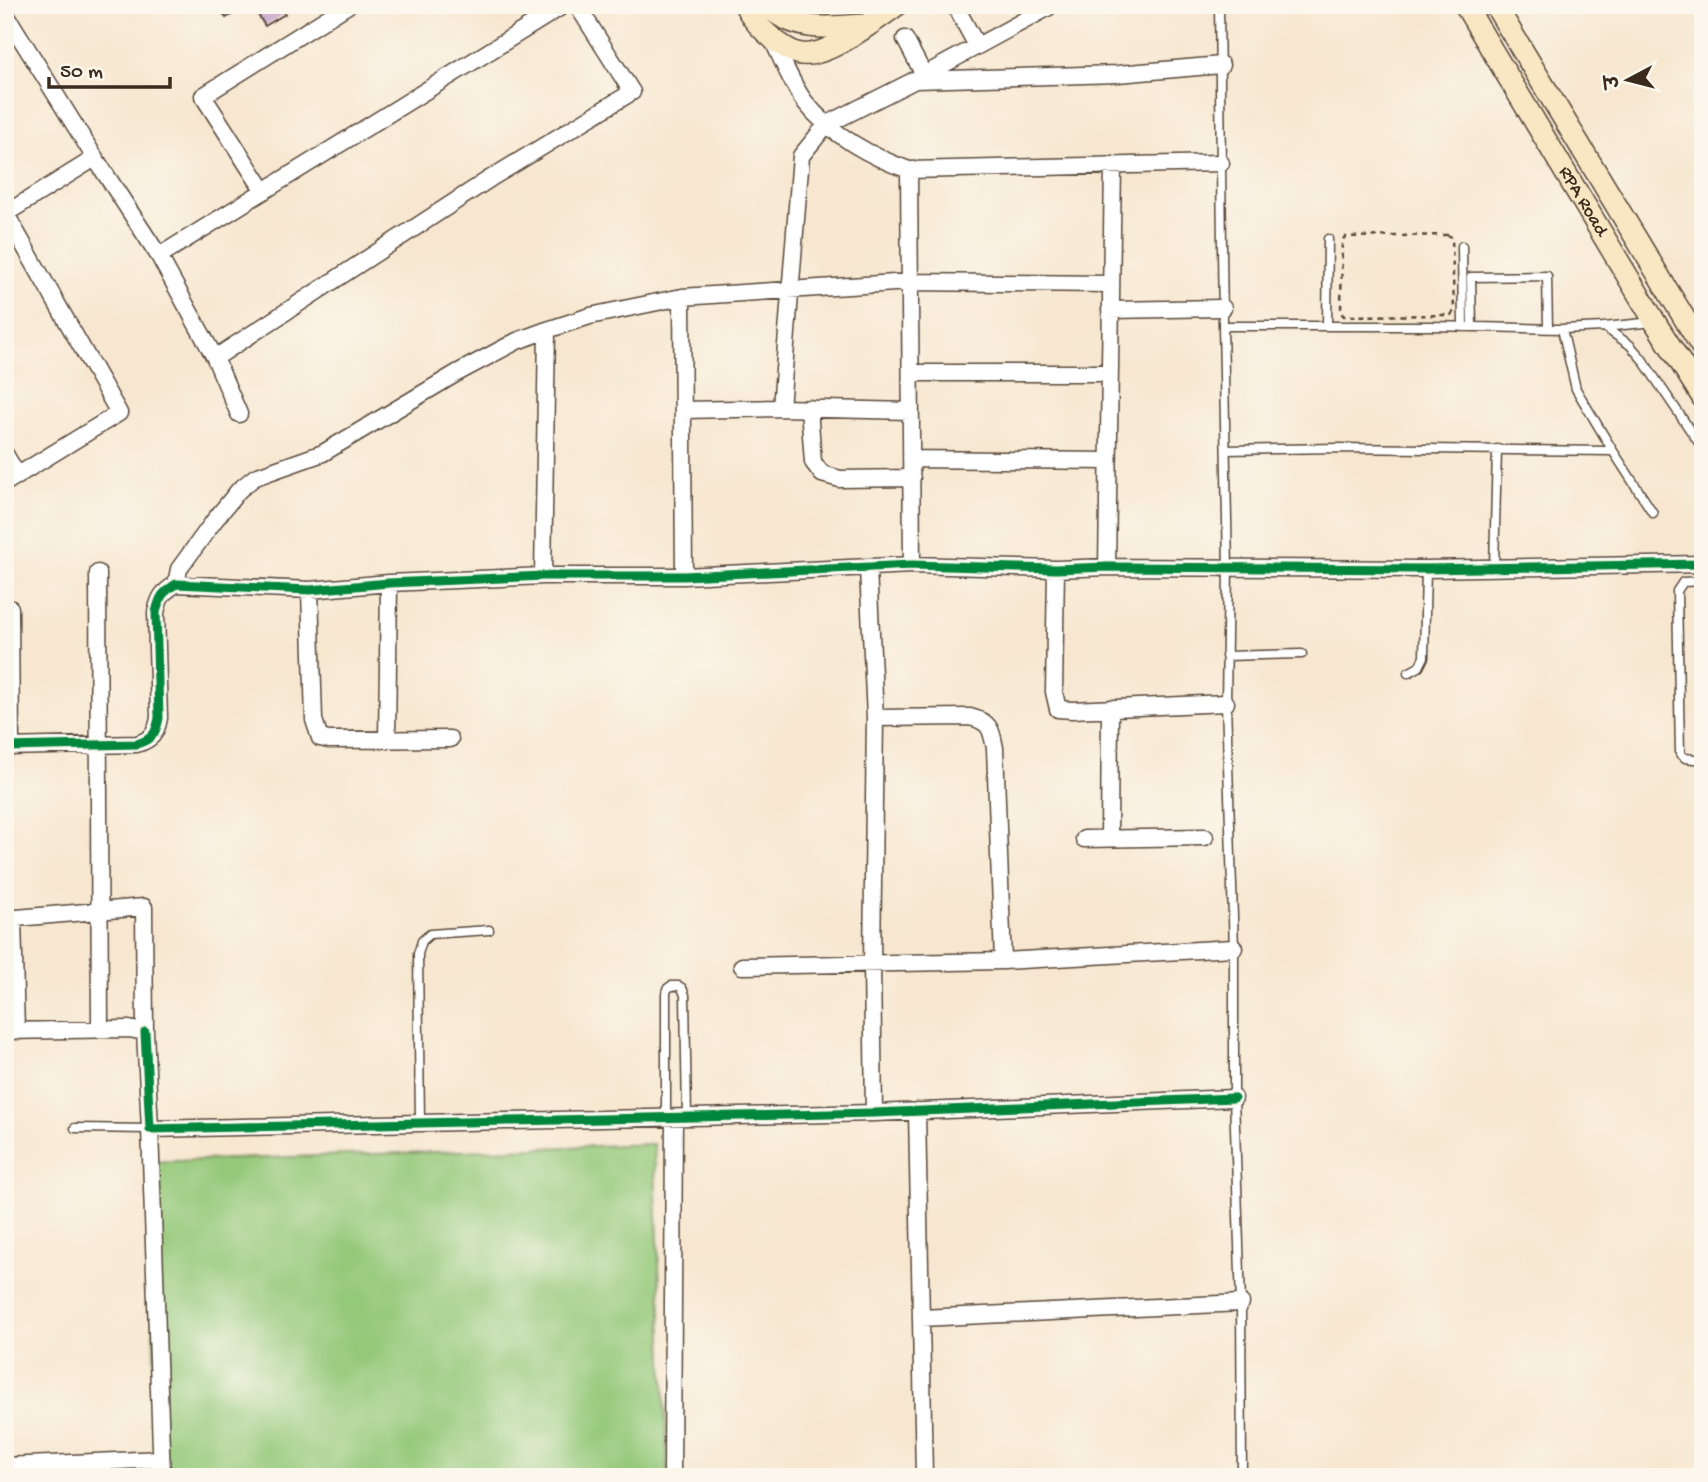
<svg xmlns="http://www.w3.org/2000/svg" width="1708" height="1482" viewBox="0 0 1708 1482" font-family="'Gochi Hand','Playpen Sans Deva',sans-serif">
<rect width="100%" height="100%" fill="#fbf7ec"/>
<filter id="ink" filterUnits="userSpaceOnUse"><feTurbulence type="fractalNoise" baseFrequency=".0143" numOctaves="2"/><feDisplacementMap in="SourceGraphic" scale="14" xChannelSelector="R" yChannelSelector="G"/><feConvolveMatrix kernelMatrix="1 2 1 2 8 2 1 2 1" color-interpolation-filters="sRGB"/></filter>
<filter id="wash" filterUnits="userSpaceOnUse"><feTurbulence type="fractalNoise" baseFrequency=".00686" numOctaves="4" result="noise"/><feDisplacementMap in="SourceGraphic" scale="28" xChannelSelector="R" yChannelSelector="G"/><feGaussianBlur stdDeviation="1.57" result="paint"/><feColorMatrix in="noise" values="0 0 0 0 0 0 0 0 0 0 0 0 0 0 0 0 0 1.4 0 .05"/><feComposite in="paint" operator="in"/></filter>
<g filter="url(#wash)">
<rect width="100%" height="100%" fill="#f7e7d0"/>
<path fill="#95c97a" stroke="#687a4c" stroke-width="2" d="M654,1144l14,333h-510l-10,-315z"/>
<g id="blocks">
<path fill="#c6a4ca" d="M218,5h23l2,3 -17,10z
M252,5h28l5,9 -20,12z"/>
</g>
</g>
<g filter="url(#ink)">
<use href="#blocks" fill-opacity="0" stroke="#574639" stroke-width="2"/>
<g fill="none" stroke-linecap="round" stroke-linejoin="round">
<g stroke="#574639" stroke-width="11">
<path id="lane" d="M863,5l9,16
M1219,5l4,321 5,242 -2,135 8,245v150l7,205 1,174
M1462,246l1,81
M1223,326h207l132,3 42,-2 49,-5
M1327,326l1,-87
M1472,327l-1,-50 76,-1 1,52
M1604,327l26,18 12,14 61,90
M1226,450l113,-2 274,3 -37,-62 -14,-60
M1613,451l40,62
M1494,568l3,-119
M1703,581l-20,1 -6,9 3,163 5,4 18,2
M1226,656l76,-2
M1408,673l11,-6 5,-10 2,-88
M666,1118v-124l1,-5 4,-3h8l3,2 3,7 2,123
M420,1123l-2,-169 4,-13 8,-7 59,-4
M75,1128l75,1"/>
</g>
<g stroke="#574639" stroke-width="19">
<path id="street" d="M958,11l19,35
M5,13l90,145 -90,56
M772,39c9,18 21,48 33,63 25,32 66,55 104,68
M905,39l19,36
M917,79l132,-72 -1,-2
M95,158l64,98 56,102 276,-180 141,-86 -55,-87
M264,191l-61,-95 145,-91
M159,256l405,-251
M682,297l2,279
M1110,310l113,-2
M215,358l24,56
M911,373h198
M809,408l4,54 9,12 18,5 72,-1
M683,410l98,-2
M911,411l-130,-3 20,-252 25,-31 89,-45 203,-6 103,-9
M5,454l13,22
M911,459l196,2
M5,483l114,-70 -113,-199
M912,565l-3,-395 312,-7
M1107,567l6,-402
M868,568l7,150 -3,245 2,150
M1056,569l-2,123 4,17 14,1 154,-7
M98,573l2,456
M543,576l4,-246 43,-14 92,-19 228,-15 201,2
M176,584l3,-15 35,-48 25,-31 16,-13 68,-24 134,-80 60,-32 30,-11
M310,590l4,130 6,18 9,2 121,-1
M10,608l1,139
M875,718l95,-1c20,5 21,11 25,31l8,213
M387,740l2,-157
M5,747l132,-3c15,-5 19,-10 22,-26l-3,-106c4,-16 6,-19 20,-28l134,6 79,-7 154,-7h141l228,-11 144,4 51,-2 319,2 277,-5
M1084,839l121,-2
M1109,839l1,-131
M5,919l139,-12 1,125 -16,-3 -124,2
M13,919l3,112
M742,966l261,-5 231,-13
M145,1032l5,97 724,-16 360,-15
M917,1111l7,366
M150,1129l12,348
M921,1318l320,-15
M5,1466l156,-7
M672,1477l2,-359"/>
</g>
<g stroke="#574639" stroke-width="24">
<g id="secondary">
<path d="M745,5c9,17 17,25 32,37 7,5 16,11 24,12 27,4 74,-34 96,-49"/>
<path d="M766,5c28,27 61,23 96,20"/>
<path id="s1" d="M1465,5l190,317 48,76"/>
<path d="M1495,5l208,344"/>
</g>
</g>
<path stroke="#574639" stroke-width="2.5" stroke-dasharray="5 5" stroke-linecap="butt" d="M1447,235l5,2 2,74 -3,4 -107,1 -3,-3 1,-73 3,-3z"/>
<use href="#lane" stroke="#fff" stroke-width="8"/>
<use href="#street" stroke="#fff" stroke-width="16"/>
<use href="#secondary" stroke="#f9e7c3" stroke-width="21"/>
<g stroke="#fbf7ec" stroke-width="13">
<path id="cycleway" d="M5,747l132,-3c15,-5 19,-10 22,-26l-3,-106c4,-16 6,-19 20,-28l134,6 79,-7 154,-7h141l228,-11 144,4 51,-2 319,2 277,-5
M145,1032l5,97 724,-16 360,-15"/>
</g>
<use href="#cycleway" stroke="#00873e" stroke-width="9"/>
</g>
</g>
<g text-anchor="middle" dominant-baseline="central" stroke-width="5" stroke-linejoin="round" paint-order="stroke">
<g font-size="19" fill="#3b2a1e" stroke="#fbf7ec">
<text stroke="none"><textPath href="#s1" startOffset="229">RPA Road</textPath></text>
</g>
</g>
<rect width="1708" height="1482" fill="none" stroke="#fbf7ec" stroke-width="28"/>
<g transform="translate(1628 80) rotate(263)" stroke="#fbf7ec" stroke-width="5" paint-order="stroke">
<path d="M0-5L12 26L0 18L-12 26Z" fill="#3b2a1e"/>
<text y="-10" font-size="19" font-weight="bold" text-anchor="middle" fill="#3b2a1e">उ</text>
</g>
<path d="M49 77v10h121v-10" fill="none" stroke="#3b2a1e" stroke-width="3.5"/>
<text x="60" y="77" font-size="21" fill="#3b2a1e" stroke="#fbf7ec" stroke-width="5" paint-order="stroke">50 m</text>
</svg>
